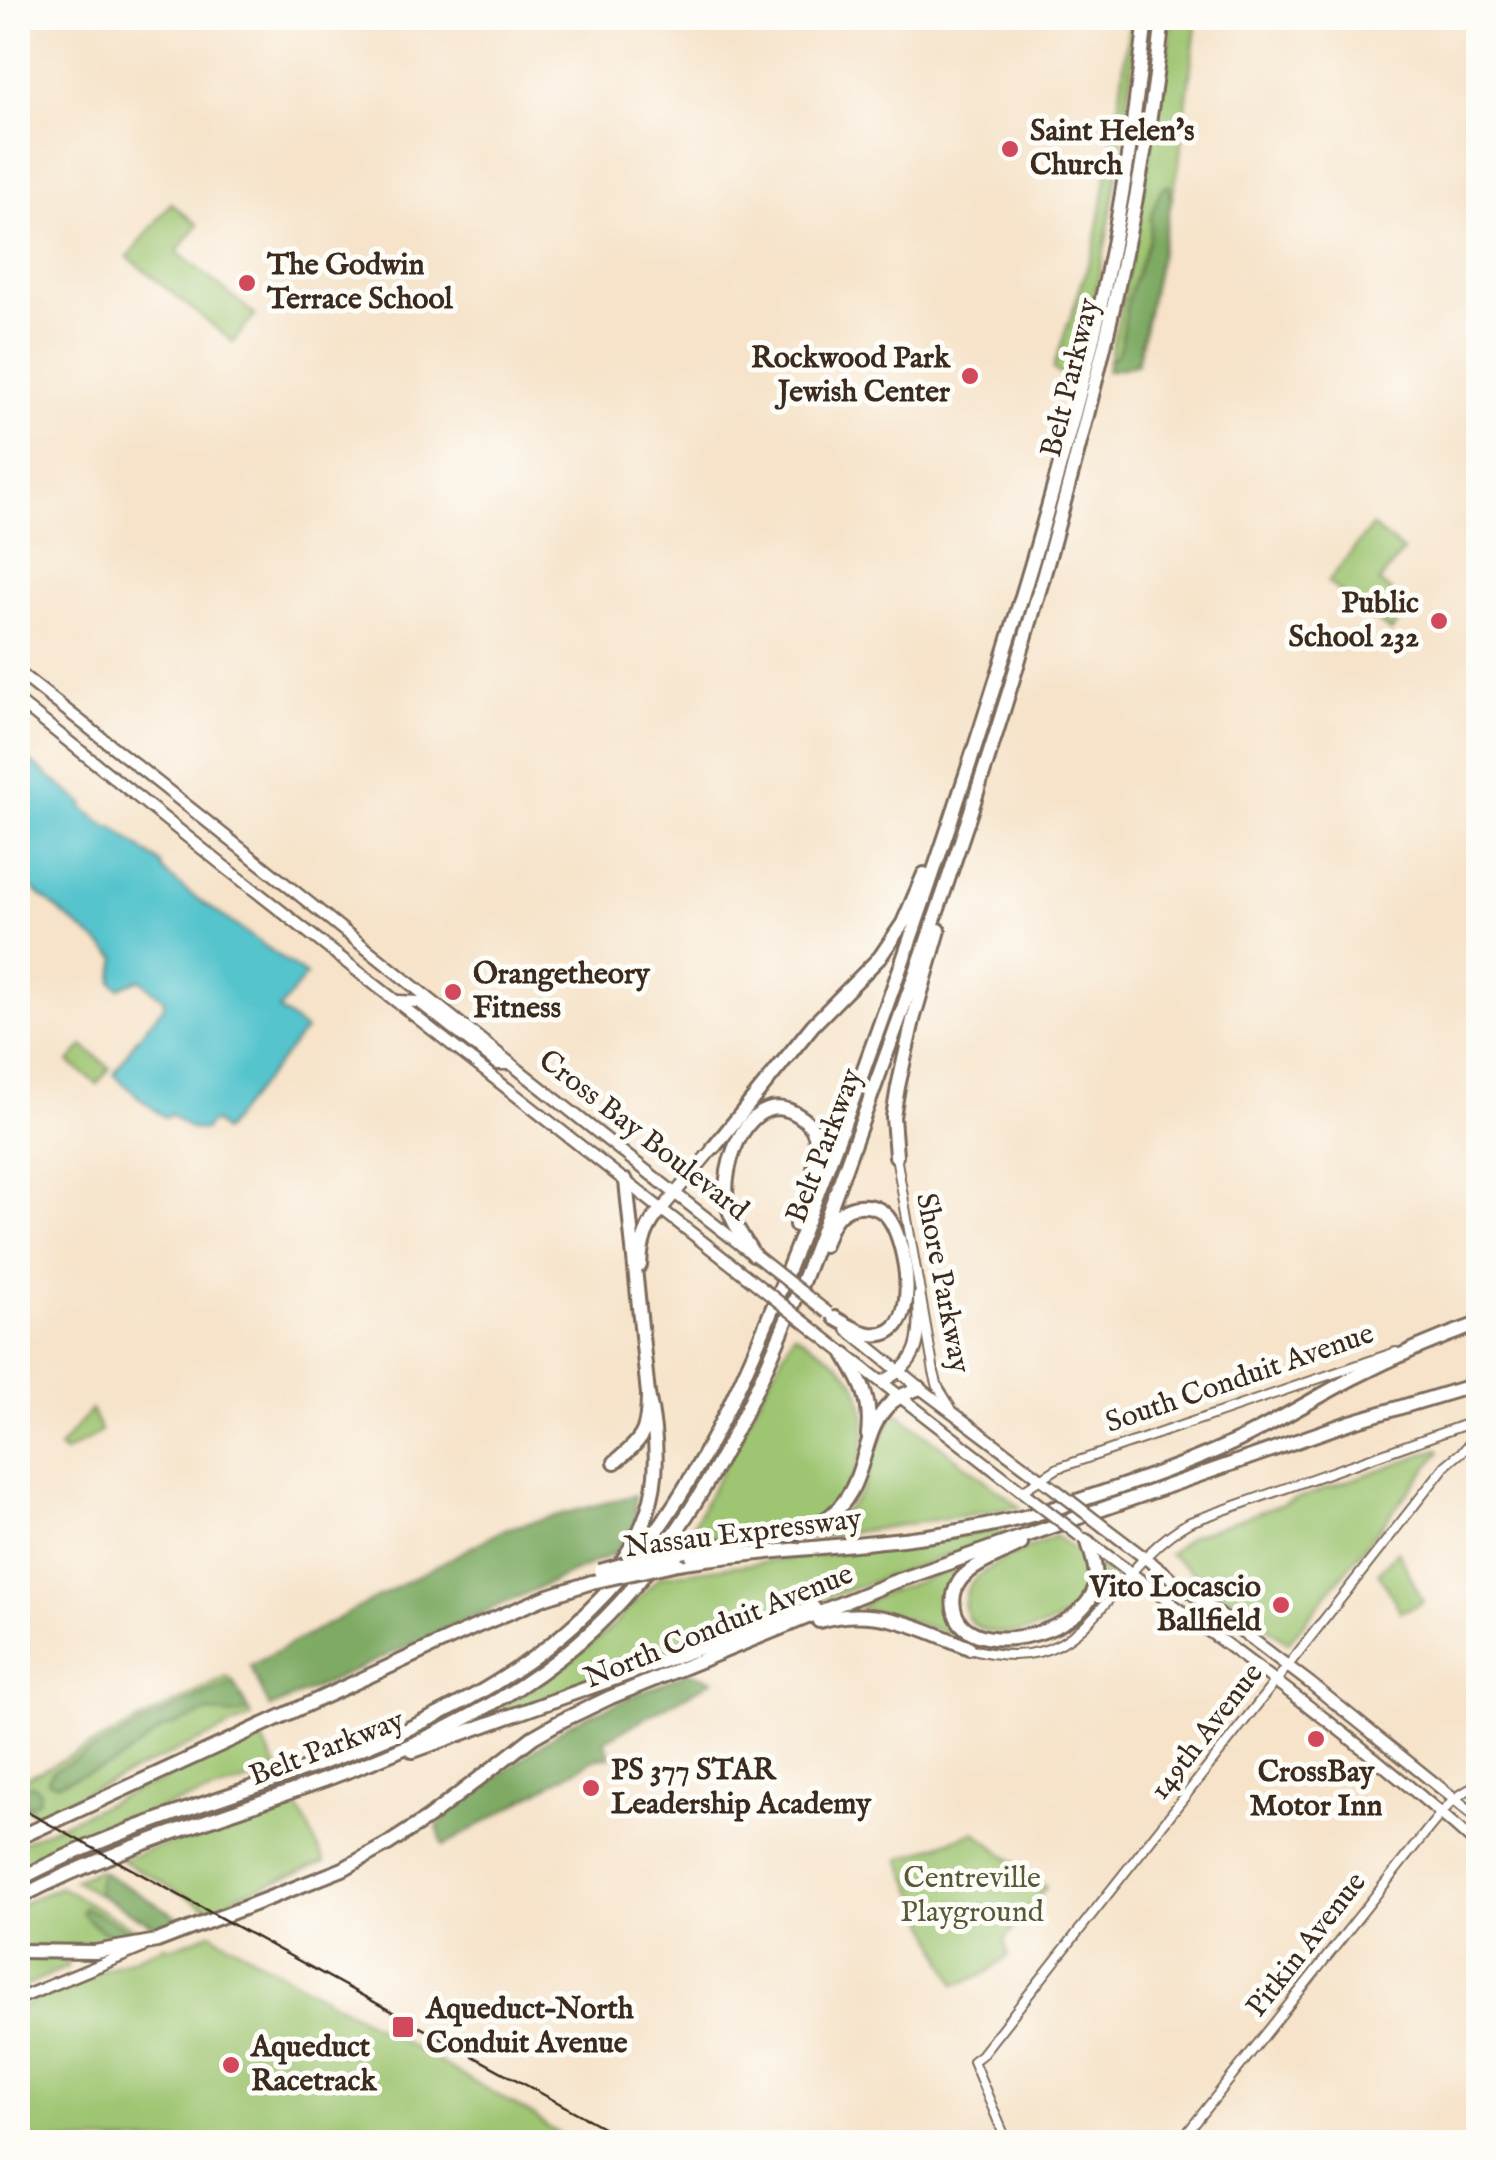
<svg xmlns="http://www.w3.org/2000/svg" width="1496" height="2160" viewBox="0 0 1496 2160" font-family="'IM FELL English',serif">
<rect width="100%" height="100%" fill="#fdfcf7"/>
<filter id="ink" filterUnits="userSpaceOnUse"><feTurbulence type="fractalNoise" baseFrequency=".01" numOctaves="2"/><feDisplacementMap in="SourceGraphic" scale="20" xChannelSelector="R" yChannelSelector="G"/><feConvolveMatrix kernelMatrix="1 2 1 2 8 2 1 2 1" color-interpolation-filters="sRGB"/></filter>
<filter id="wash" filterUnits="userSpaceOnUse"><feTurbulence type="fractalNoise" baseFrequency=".0048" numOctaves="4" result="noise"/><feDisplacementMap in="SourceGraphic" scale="40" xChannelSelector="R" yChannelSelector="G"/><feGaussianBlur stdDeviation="2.25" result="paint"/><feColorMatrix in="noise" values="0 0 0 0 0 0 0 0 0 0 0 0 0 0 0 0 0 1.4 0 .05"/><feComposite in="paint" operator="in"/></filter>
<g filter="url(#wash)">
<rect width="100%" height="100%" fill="#f6e3c9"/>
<path fill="#9ec571" stroke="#6c7848" stroke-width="2.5" d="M1130,18h8c-14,122 -31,240 -63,360l-11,-1 -11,-8 42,-124 24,-143z
M1173,18h24l-18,146 -42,201 -30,6 27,-126z
M171,203l27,22 -21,27 78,63 -22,27 -105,-85z
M1372,526l31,25 -24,31 31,25 -19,25 -63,-50z
M83,1046l27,22 -13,16 -28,-22z
M794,1333c22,15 52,30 63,55 21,44 -2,112 -46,133 -10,5 -26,5 -37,7 -31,6 -61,11 -91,16z
M91,1410l10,22 -37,21 -5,-5z
M896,1412l124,95 -212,32 -2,-5c25,-10 47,-25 59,-50 5,-12 6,-26 12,-38 5,-12 13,-23 19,-34z
M1438,1449l2,3 -152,191 -119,-89 20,-17z
M1004,1530l1,6 -208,72 -300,109 -4,-4 64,-41 49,-40 54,-56z
M1055,1536l30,21c1,7 5,16 5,23 -3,53 -120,74 -125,28 -1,-11 1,-20 9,-28 19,-19 57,-33 81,-44z
M1398,1551l25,51 -22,10 -22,-39z
M968,1564l1,4 -20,31c2,13 2,26 14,35 27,18 107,4 125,-23 7,-12 8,-33 10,-46l17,15 -23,32 -32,24 -21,9 -28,4 -19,-1 -102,-34 -32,-5 19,-13z
M227,1677l2,2h2l21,38 -213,97 -21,-12v-22l8,-2z
M261,1737l18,35 -111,34 -150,64v-26l127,-58 18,-4v-3z
M295,1801l30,61 -87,33 -24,16 -93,-51c57,-22 117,-36 174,-59z
M975,1832l71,55 -42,53 4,16 -25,19 -28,10 -55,-126z
M99,1870l85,50h5l-25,11 -90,-50z
M60,1887l88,49 -33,9 -97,3v-42c14,-8 27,-12 42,-19z
M211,1933l323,183 12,10 28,16h-556v-132l49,-26 98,-38 6,2z
M18,1954l47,1 2,12 -49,22z"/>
<path fill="#7eaa63" stroke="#5c6a40" stroke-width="2.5" d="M1169,185l2,16 -33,157 -7,8 -24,5 2,-11 8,-5 4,-11 7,-46 21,-59 2,-24 10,-26z
M635,1495v28l-21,31 -344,154 -20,-42 255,-137z
M689,1672l24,8 -109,61 7,16 -14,1 -154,88 -6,-20 17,-17 115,-85z
M234,1683l14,28 -14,4 -25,-3 -46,17 -49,35 -58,20 -8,-3 3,-9 136,-70z
M32,1785l8,6 -1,9 -13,7 -8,-5v-16z
M102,1872l70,41 2,8 -5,5 -10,2 -60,-34 -2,-10z
M84,1907l42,22 22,7c-24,9 -52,-4 -66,-24z"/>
<path fill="#57c4cd" stroke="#497776" stroke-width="2.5" d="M27,759l57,45 -2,3 27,21 4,-1 48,37 2,7 25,21 118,83 -27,35 26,20 -82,101 -9,-10 -7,4 -2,5 -15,-1 -20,-15 -4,4 -23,-17 -29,-27 21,-33 28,-34 1,-7 -24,-21 -21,9 -7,-6 5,-24 -99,-81v-116l4,4z"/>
</g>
<g filter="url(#ink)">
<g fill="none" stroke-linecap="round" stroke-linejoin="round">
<g stroke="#7c6b5a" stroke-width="12">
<path id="minor" d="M896,1156l38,216 4,15 13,21
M1022,1491l36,-23 338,-116
M969,1648c125,37 134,-79 221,-126l288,-102
M1007,2142l-34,-81 8,-6 465,-590 18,-15 14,-17
M1180,2142l249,-314c14,-17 28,-36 49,-42"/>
</g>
<g stroke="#7c6b5a" stroke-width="15">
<path id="major" d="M18,672c245,192 486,389 732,580
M18,701l207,166 520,408
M399,1001l20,1 79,62h12
M662,1209l52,-62
M847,1329l73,59 136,102
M817,1332l216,168
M881,1382c42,-19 39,-46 38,-86
M1104,1527l206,156 168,135
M1085,1539c133,100 270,196 393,307
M18,1999l123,-51"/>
</g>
<g stroke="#7c6b5a" stroke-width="18">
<path id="highway" d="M714,1147l99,-122 67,-68 23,-34 21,-49
M896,1156l-3,-39 5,-30 15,-67 26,-90
M824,1245c3,-9 6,-20 13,-28 14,-16 41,-15 53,3 17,26 34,121 -20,114 -12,-2 -25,-10 -35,-16
M753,1254c-9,-15 -20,-30 -25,-47 -10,-41 23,-126 73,-90 9,6 15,15 15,26 2,27 -11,57 -20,82
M640,1265c1,-22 6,-40 22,-56
M845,1354c17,29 27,46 23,81
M615,1462c29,-23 33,-31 33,-68l-22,-213
M1021,1544c-18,10 -46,19 -60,35 -6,8 -9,19 -7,29 9,55 129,28 141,-21 3,-16 -3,-31 -7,-45
M685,1551c35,-6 110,-12 138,-30 49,-31 33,-88 69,-119 9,-7 19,-11 28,-14
M678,1563c120,-19 244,-16 361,-50 65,-20 139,-44 200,-73 39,-19 76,-42 114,-62 41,-21 82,-39 125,-54
M615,1571c44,-58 48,-108 33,-177
M819,1621c54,-16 101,6 150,27
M413,1751l400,-144
M18,1838l457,-211 71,-30 46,-15
M18,1880c176,-94 388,-113 544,-245 118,-99 180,-248 235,-388 24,-62 48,-124 70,-187 62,-169 119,-341 170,-514 29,-101 58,-203 77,-307 14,-74 24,-148 32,-221
M18,1898c182,-95 400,-118 560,-255 153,-130 230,-376 298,-560 70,-190 134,-382 187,-577 44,-161 82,-322 100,-488
M18,1951l77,1 62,-11 110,-42 76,-30 45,-25 40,-26 105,-81 28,-16 50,-24 280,-114 460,-161 127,-38"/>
</g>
<use href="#minor" stroke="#fff" stroke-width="8"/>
<use href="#major" stroke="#fff" stroke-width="10"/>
<use href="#highway" stroke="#fff" stroke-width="12"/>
<path stroke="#3b2a1e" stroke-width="2.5" d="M18,1807l612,335"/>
<g stroke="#7c6b5a" stroke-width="15" stroke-linecap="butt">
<path id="major-bridge" d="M756,1256l72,57
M745,1275l72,57
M1056,1490l48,37
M1033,1500l47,36"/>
</g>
<g stroke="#7c6b5a" stroke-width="18" stroke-linecap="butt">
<path id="highway-bridge" d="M600,1571l36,-10 49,-10
M592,1582l86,-19"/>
</g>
<use href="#major-bridge" stroke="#fff" stroke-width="10"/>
<use href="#highway-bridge" stroke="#fff" stroke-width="12"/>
</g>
</g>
<g fill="#d1495b" stroke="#fdfcf7" stroke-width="4">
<circle cx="1010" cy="149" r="10"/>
<circle cx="247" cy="283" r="10"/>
<circle cx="970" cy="376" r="10"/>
<circle cx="1439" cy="621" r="10"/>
<circle cx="453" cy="992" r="10"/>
<circle cx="1281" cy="1605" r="10"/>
<circle cx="1316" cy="1739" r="10"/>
<circle cx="591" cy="1788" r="10"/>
<rect x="391" y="2015" width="24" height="24" rx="5"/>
<circle cx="231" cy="2065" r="10"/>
</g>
<g text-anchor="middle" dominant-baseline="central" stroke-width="10" stroke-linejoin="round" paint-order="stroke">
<g font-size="30" font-weight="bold" fill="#3b2a1e" stroke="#fdfcf7" text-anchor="start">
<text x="1030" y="132">Saint Helen's<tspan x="1030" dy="34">Church</tspan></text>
<text x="267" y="266">The Godwin<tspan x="267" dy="34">Terrace School</tspan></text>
<text x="950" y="359" text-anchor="end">Rockwood Park<tspan x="950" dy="34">Jewish Center</tspan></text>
<text x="1419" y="604" text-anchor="end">Public<tspan x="1419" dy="34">School 232</tspan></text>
<text x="473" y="975">Orangetheory<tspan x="473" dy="34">Fitness</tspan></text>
<text x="1261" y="1588" text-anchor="end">Vito Locascio<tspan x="1261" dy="34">Ballfield</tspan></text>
<text x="611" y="1771">PS 377 STAR<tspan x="611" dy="34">Leadership Academy</tspan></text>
<text x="1316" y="1773" text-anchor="middle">CrossBay<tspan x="1316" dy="34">Motor Inn</tspan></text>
<text x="426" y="2010">Aqueduct–North<tspan x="426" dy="34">Conduit Avenue</tspan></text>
<text x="251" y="2048">Aqueduct<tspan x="251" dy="34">Racetrack</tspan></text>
</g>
<g font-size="30" fill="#3b2a1e" stroke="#fdfcf7">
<text transform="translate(1071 378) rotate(-76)">Belt Parkway</text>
<text transform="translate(643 1136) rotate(38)">Cross Bay Boulevard</text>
<text transform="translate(825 1146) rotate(-69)">Belt Parkway</text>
<text transform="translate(942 1283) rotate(79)">Shore Parkway</text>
<text transform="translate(1240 1379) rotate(-19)">South Conduit Avenue</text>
<text transform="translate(743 1534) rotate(-7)">Nassau Expressway</text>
<text transform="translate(719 1627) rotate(-22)">North Conduit Avenue</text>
<text transform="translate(1207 1732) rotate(-52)">149th Avenue</text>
<text transform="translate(327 1749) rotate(-21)">Belt Parkway</text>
<text transform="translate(1307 1945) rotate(-52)">Pitkin Avenue</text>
</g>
<g font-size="30" fill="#595837" stroke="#fdfcf7">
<text x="972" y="1879">Centreville<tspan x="972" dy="34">Playground</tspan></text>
</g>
</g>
<rect width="1496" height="2160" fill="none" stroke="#fdfcf7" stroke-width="60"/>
</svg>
